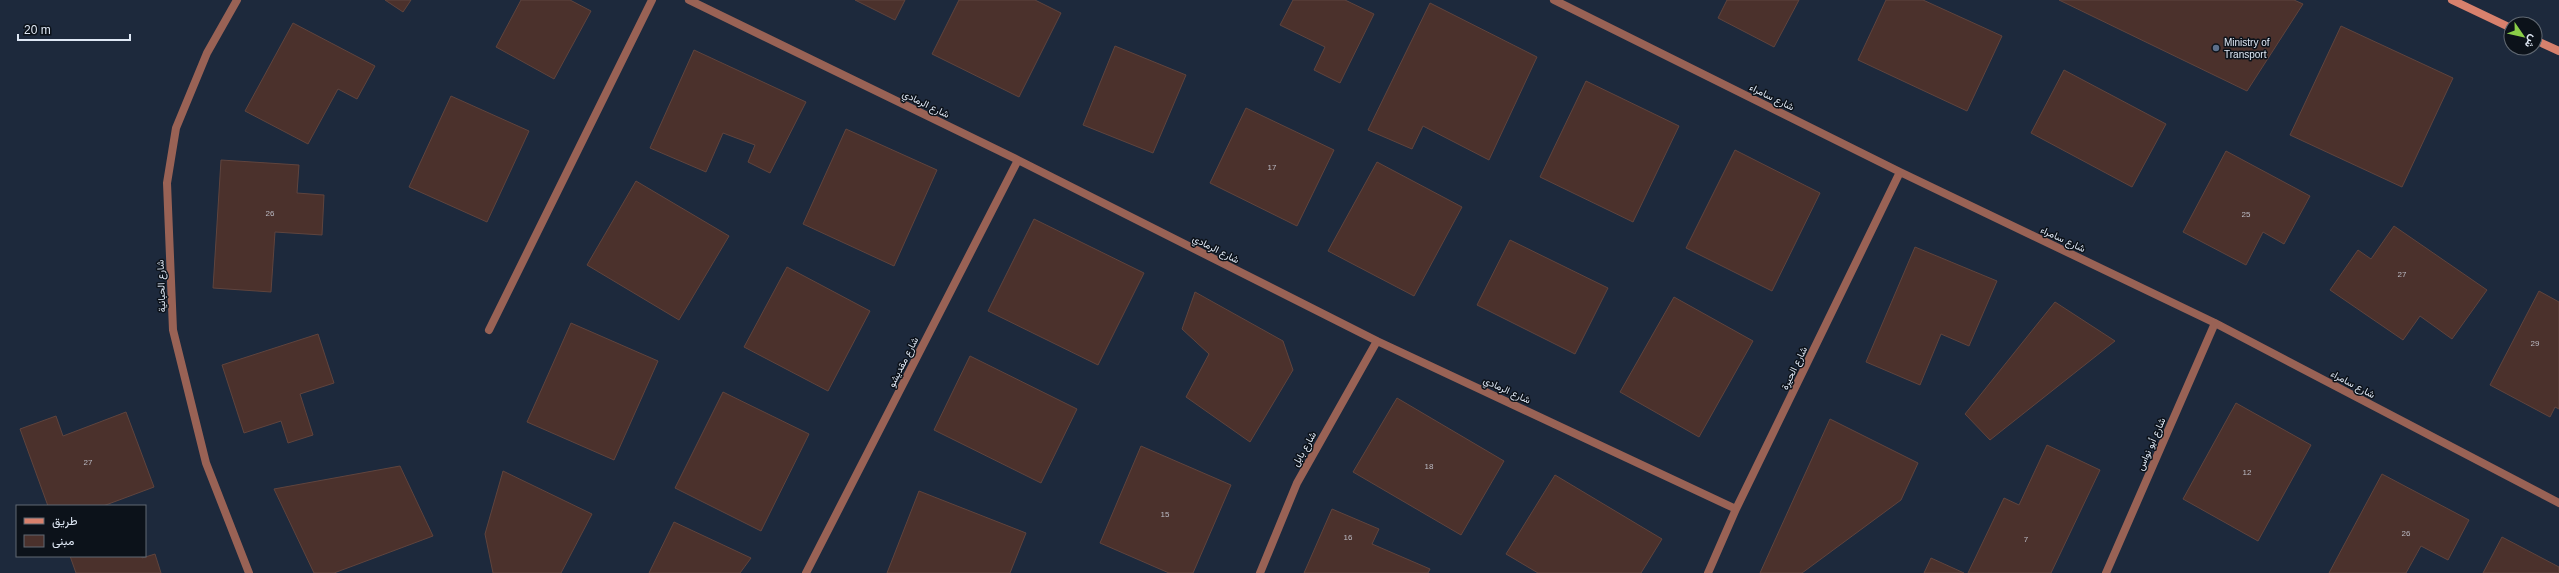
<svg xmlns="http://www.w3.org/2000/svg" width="2559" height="573" viewBox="0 0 2559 573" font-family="Helvetica,Vazirmatn,sans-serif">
<rect width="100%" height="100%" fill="#1d293c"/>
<path fill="#4b312c" stroke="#5f443e" d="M385,0h26l-8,12z
M521,0h49l21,11 -37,68 -58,-32z
M855,0h50l-10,20z
M959,0h76l26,13 -42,84 -87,-43z
M1293,0h52l29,14 -34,69 -26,-13 11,-23 -45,-22z
M1727,0h72l-25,47 -56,-29z
M1886,0h37l79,36 -35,75 -109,-51z
M2059,0h235l9,4 -56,87z
M1430,3l107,54 -48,103 -66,-34 -11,23 -44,-19z
M293,23l82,43 -18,33 -19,-10 -30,55 -63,-33z
M2341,26l112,52 -51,109 -112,-52z
M1115,46l71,29 -33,78 -70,-28z
M694,50l112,52 -36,71 -22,-11 7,-17 -32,-12 -17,39 -56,-24z
M2064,70l102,54 -34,63 -101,-54z
M1586,81l93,45 -46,96 -93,-45z
M451,96l78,35 -42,91 -78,-35z
M1246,108l88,42 -37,76 -87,-43z
M846,129l91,41 -43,96 -91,-42z
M1735,150l85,43 -48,98 -86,-43z
M2226,151l84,45 -26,48 -21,-12 -17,33 -63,-33z
M221,160l78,5 -2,28 27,2 -2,40 -47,-3 -4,60 -58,-4z
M1377,162l85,45 -48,89 -86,-45z
M636,181l93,55 -50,84 -92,-55z
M1034,219l110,54 -46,92 -110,-54z
M2394,226l93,64 -35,49 -32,-23 -17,24 -73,-50 28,-40 13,9z
M1510,240l98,48 -33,66 -98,-49z
M1915,247l82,34 -28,65 -28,-12 -21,51 -54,-23z
M787,267l83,44 -42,80 -84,-44z
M2539,291l20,11v107l-4,-2 -5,10 -60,-32z
M1195,292l88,49 10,29 -43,72 -64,-45 23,-43 -27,-25z
M1674,297l79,44 -54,96 -79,-45z
M2055,302l60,39 -125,99 -25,-26z
M571,323l87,38 -44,99 -87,-38z
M318,334l16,49 -34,11 13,41 -25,8 -7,-22 -37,12 -22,-68z
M970,356l107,53 -36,74 -107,-53z
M723,392l86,42 -48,97 -86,-43z
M1397,398l107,63 -43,74 -108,-63z
M2236,403l75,42 -53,96 -75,-42z
M126,412l28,75 -51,19h-55l-28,-77 36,-13 7,20z
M1830,419l88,44 -17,37 -99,73h-42z
M2047,445l53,25 -49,103h-83l36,-75 15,7z
M1141,446l90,39 -38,88h-24l-69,-30z
M400,466l33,70 -99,37h-20l-40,-84z
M503,471l89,43 -31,59h-68l-8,-39z
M2382,474l87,46 -21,40 -27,-14 -15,27h-77z
M1555,475l107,64 -21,34h-103l-32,-19z
M919,491l107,42 -16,40h-123z
M1332,509l47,20 -7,15 58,25 -2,4h-124z
M674,522l77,36 -11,15h-91z
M2502,537l57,30v6h-76z
M155,554l6,19h-85l-6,-17h72v2z
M1931,558l33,15h-40z"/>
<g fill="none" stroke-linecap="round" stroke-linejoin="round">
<path stroke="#996255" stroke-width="8" d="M237,0l-30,53 -31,75 -9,55 6,147 33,133 43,110
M689,0l329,160 359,181 359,168
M1554,0l346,172 315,151 344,180
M489,330l163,-330
M806,573l212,-413
M1260,573l37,-90 80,-142
M1708,573l28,-64 164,-337
M2106,573l109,-250"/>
<path stroke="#d8816d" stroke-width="8" d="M2452,0l59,28
M2535,40l24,11"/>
</g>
<circle fill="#5c6f8a" stroke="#0c121a" stroke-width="1.5" cx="2216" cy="48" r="4"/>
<g text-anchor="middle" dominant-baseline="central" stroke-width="3" stroke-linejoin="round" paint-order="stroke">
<g font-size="8" fill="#babac3">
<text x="1272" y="167">17</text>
<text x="270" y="213">26</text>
<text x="2246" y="214">25</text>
<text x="2402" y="274">27</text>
<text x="2535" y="343">29</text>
<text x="88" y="462">27</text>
<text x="1429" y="466">18</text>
<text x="2247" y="472">12</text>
<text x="1165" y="514">15</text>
<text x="2406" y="533">26</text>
<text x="1348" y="537">16</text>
<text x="2026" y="539">7</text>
</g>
<g font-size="10" fill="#dfe8f5" stroke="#0c121a" text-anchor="start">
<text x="2224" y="42">Ministry of<tspan x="2224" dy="12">Transport</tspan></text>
</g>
<g font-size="10" fill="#dfe8f5" stroke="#0c121a">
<text transform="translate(1772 97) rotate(26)">شارع سامراء</text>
<text transform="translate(926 104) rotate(26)">شارع الرمادي</text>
<text transform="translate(2063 239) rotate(25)">شارع سامراء</text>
<text transform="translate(1216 249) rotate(27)">شارع الرمادي</text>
<text transform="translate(161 286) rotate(-92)">شارع الحبانية</text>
<text transform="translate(903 362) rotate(-63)">شارع مقديشو</text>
<text transform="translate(1794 368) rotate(-64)">شارع الحيرة</text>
<text transform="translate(2353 384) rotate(28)">شارع سامراء</text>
<text transform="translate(1507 390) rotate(25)">شارع الرمادي</text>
<text transform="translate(2151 444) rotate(-66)">شارع أبو نواس</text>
<text transform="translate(1304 449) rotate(-60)">شارع بابل</text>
</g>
</g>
<rect x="16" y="505" width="130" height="52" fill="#0c121a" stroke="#606872"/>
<rect x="24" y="518" width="20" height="6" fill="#d8816d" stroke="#606872"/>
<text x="52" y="525" font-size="12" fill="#dfe8f5">طريق</text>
<rect x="24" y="535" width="20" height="12" fill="#4b312c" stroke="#606872"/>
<text x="52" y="545" font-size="12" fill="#dfe8f5">مبنى</text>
<g transform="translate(2523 36) rotate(124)"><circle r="19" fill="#0c121a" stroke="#606872"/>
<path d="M0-3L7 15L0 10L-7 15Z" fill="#8ace48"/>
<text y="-6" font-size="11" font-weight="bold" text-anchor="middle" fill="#dfe8f5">ش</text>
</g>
<path d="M18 34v6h112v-6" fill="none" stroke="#dfe8f5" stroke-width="2"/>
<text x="24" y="34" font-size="12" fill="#dfe8f5" stroke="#0c121a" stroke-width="3" paint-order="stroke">20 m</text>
</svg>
